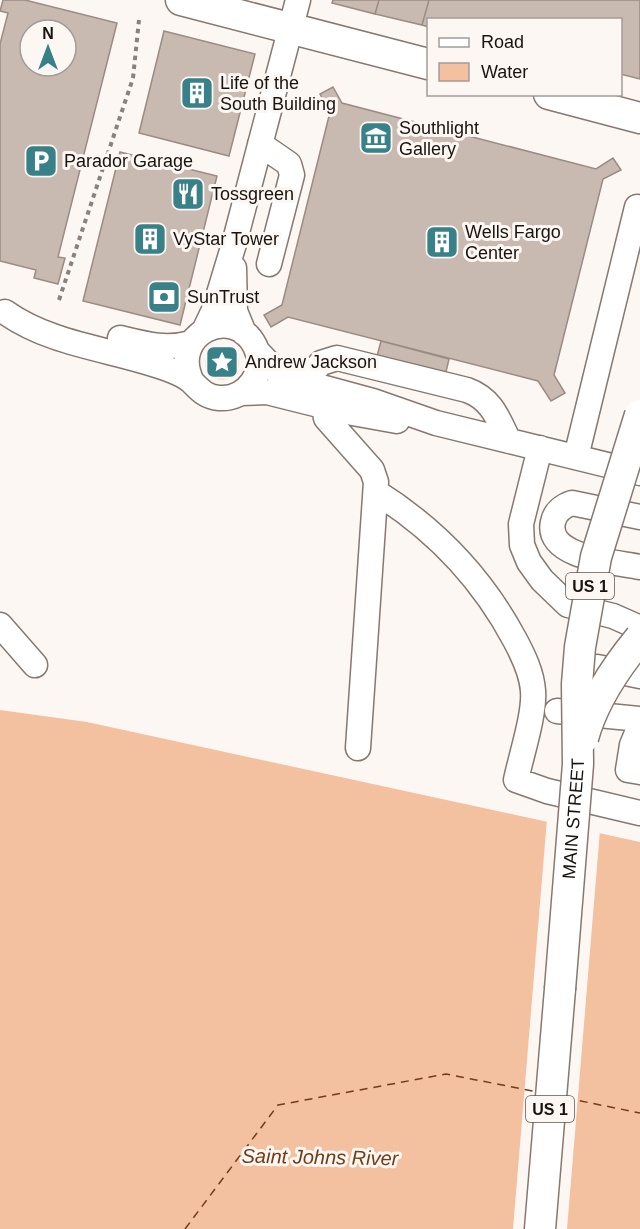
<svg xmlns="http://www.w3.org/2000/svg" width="640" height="1229" viewBox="0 0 640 1229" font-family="Arial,sans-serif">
<rect width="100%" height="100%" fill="#fdf7f3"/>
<path fill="#fcdfce" d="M205 363a17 17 0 1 1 34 0a17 17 0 1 1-34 0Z"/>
<path fill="#f3c0a0" d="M0,710l87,12 553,120v387h-640z"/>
<path fill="#fdf7f3" d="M547,819l53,11 -33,399h-54z"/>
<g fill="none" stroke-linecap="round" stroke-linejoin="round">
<path stroke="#723c14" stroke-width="1.5" stroke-dasharray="8 6" stroke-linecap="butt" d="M566,1098l74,15
M185,1229l93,-124 168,-31 92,18"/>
</g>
<path fill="#c9bab1" stroke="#9a8c83" stroke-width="1.5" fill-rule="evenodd" d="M3,0h22l92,23 -59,234 7,1 -7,26 -24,-6 2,-8 -36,-9v-217l8,-31 -8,-2zM30,30h36v36h-36z
M333,0h46l-4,14 -43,-11z
M379,0h50l-7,25 -47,-11z
M429,0h211v79l-20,-5v-54h-192v7l-6,-2z
M164,31l91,23 -26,102 -90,-23z
M333,87l9,16 254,66 17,-11 8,12 -18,9 -49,196 11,18 -14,8 -13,-20 -250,-64 -17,10 -7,-12 18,-10 48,-193 -10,-18z
M120,152l97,24 -37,149 -97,-24z
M381,341l68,18 -7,30 -69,-17z"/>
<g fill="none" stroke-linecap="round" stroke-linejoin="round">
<g stroke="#867870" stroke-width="27">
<path id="minor" d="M260,144l29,20 3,11 -23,89
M234,268l1,43 9,22
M5,312c48,34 109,37 163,57 8,3 18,7 24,13 8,8 14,15 27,16 27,2 49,-26 36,-52 -22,-43 -87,-12 -63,36
M204,331l10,-21 20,-66 64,-244
M120,338c25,6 46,12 71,5
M258,352l17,18 17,9 81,22 63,22 204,50
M304,382l17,-19 16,-5 130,32c25,9 31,29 42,51
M241,393l26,-1 80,20 50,9
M324,407l2,11 46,52 4,12 -18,266
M540,448l-19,76 1,21 7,17 13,18 26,25 45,11 27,12
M576,457l61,-250
M376,492c59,37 106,86 139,148 8,15 17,33 18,51 2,23 -12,65 -17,89l31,11 93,22
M640,517l-68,-14c-9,3 -17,9 -19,19 -8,36 63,40 87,45
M0,625l35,40
M597,667l43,9
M557,711l83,8
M640,726l-8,19 -4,25 12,2"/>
</g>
<g stroke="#867870" stroke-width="33">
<path id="major" d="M181,0l247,64
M549,94l91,24
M540,1229l20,-240"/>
</g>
<path stroke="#88827f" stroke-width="4" stroke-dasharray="4.5 4.5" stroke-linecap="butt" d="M59,300l74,-222 6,-58"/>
<use href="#minor" stroke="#fff" stroke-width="24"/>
<use href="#major" stroke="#fff" stroke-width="30"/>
<g stroke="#867870" stroke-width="33" stroke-linecap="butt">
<g id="major-bridge">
<path d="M583,738c10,-37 33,-71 57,-100"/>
<path id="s1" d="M560,989l18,-225 -1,-80 3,-37 16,-90 44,-142"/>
</g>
</g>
<use href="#major-bridge" stroke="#fff" stroke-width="30"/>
</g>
<defs>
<g id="building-square" transform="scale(1.725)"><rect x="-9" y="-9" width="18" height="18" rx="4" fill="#398188" stroke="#fdf7f3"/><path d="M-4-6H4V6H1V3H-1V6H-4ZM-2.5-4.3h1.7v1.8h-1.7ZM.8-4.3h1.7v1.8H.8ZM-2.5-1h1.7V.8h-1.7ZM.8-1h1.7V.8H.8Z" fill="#fff"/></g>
<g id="museum-square" transform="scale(1.725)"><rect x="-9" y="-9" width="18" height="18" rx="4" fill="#398188" stroke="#fdf7f3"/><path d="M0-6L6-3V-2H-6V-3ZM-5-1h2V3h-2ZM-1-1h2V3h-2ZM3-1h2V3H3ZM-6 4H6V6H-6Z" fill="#fff"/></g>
<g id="parking-square" transform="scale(1.725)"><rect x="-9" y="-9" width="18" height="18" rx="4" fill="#398188" stroke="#fdf7f3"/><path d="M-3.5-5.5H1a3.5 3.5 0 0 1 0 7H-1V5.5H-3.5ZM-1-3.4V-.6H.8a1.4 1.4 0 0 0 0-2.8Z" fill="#fff"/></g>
<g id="restaurant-square" transform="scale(1.725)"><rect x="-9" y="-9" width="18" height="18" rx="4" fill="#398188" stroke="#fdf7f3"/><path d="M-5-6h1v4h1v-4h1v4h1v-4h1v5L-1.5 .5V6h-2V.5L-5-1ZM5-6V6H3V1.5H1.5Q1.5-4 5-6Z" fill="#fff"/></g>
<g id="bank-square" transform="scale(1.725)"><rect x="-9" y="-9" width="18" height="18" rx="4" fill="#398188" stroke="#fdf7f3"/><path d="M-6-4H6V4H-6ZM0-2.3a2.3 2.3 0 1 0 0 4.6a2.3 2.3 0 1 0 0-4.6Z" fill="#fff"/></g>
<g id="sight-square" transform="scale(1.725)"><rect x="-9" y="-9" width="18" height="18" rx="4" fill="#398188" stroke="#fdf7f3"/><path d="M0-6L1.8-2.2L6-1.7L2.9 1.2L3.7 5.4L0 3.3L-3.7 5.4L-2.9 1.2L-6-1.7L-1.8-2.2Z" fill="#fff"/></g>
</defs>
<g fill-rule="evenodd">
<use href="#building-square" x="197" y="93"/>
<use href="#museum-square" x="376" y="138"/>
<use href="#parking-square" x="41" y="161"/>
<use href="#restaurant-square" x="188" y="194"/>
<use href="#building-square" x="150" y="239"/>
<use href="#building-square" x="442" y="242"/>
<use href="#bank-square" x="164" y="297"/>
<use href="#sight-square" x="222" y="362"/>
</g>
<g text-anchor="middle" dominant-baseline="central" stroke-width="6" stroke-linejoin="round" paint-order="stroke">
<g fill="#fdf7f3" stroke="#5d5754" stroke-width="1.5">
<rect x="566" y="573" width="48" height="26" rx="4.5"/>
<rect x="526" y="1096" width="48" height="26" rx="4.5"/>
</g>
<g font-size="16" font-weight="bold" fill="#191310">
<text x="590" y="586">US 1</text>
<text x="550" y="1109">US 1</text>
</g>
<g font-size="18" fill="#191310" stroke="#fdf7f3" text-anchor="start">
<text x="220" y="83">Life of the<tspan x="220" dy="21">South Building</tspan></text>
<text x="399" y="128">Southlight<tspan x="399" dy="21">Gallery</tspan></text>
<text x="64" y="161">Parador Garage</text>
<text x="211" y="194">Tossgreen</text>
<text x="465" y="232">Wells Fargo<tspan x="465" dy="21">Center</tspan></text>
<text x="173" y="239">VyStar Tower</text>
<text x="187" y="297">SunTrust</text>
<text x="245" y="362">Andrew Jackson</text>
</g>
<g font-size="18" fill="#191310" stroke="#fdf7f3">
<text stroke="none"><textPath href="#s1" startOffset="171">MAIN STREET</textPath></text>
</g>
<g font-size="20" font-style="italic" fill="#723c14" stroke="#fdf7f3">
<text transform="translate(320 1157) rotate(1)">Saint Johns River</text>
</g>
</g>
<rect x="427" y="18" width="195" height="78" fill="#fdf7f3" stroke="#a29c98" stroke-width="1.5"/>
<rect x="439" y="38" width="30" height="9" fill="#ffffff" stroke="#a29c98" stroke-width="1.5"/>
<text x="481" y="48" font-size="18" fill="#191310">Road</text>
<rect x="439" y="63" width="30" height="18" fill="#f3c0a0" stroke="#a29c98" stroke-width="1.5"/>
<text x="481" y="78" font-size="18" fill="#191310">Water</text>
<g transform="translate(48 48)"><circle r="28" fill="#fdf7f3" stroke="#a29c98" stroke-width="1.5"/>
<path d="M0-4.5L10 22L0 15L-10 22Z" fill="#398188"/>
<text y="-9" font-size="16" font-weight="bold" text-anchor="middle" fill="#191310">N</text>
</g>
</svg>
